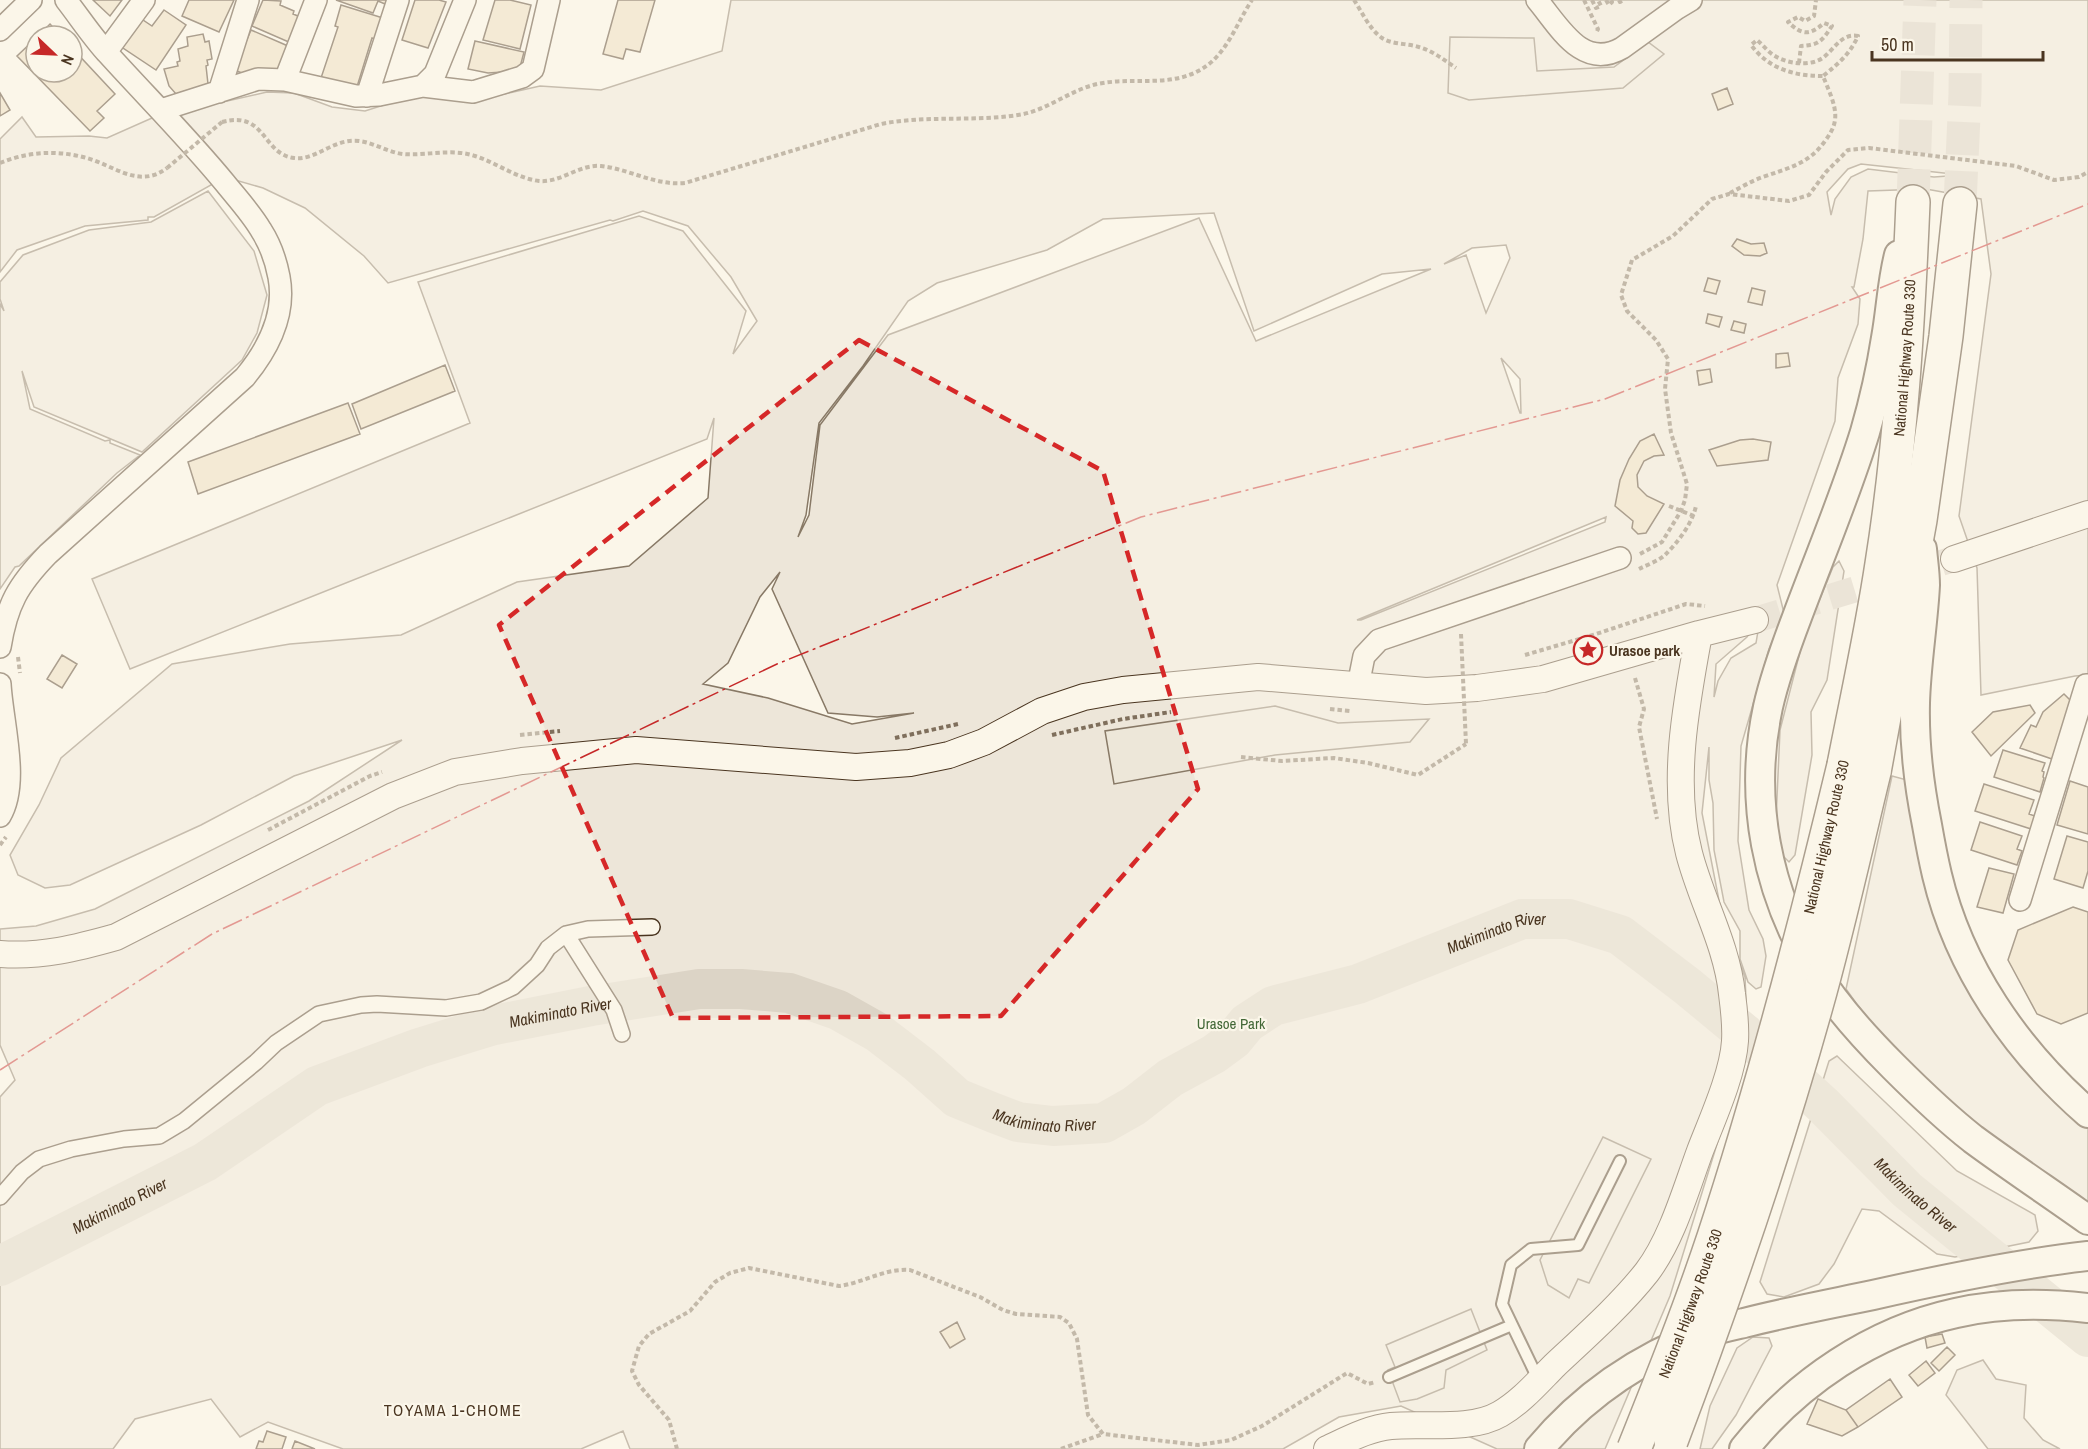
<svg xmlns="http://www.w3.org/2000/svg" width="2088" height="1449" viewBox="0 0 2088 1449" font-family="'Archivo Narrow',sans-serif">
<rect width="100%" height="100%" fill="#fbf6e9"/>
<path fill="#ede6d9" stroke="#887966" stroke-width="1.5" fill-rule="evenodd" d="M731,0h1357v675l-13,1 -94,19 -4,-127 -18,-52 32,-242 -10,-75 -55,-10 -58,2 -5,48 -9,48h-2l8,12 -2,25 -20,54 -3,43 -58,164 7,28 -15,36 -28,97 -3,95 11,69 14,29 3,17 -5,31 -5,2 -8,-7 -8,-23v-28l-16,-29 -10,-52 -1,-47 -4,-23v-33l-7,66 21,108 22,56 3,67 -78,252 -65,153h-108l-96,-43 -62,11 -56,32h-653l-7,-18 -42,18h-238l-75,-27 -28,15 -29,-38 -76,20 -22,30h-113v-352l15,-17 -15,-35v-116l36,-3 59,-17 214,-108 93,-61 -108,36 -93,49 -131,60 -25,3 -27,-13 -8,-20 29,-50 22,-47 111,-94 118,-20 111,-9 116,-53 112,-16 79,-68 6,-80 -7,21 -577,230 -38,-90 378,-156 -52,-141 221,-66 44,15 63,80 -13,43 24,-33 -26,-44 -43,-51 -45,-15 -30,10 -3,-1 -222,63 -24,-27 -59,-48 -42,-20 -38,-11 -71,40h-6v3l-63,6 -68,24 -17,22v-133l22,-22 14,20 53,-1 18,2 45,-20 115,-26 27,1 38,14 33,4 44,-14 18,-1 42,6 71,-16 61,4 121,-39zM1861,164l101,11 -28,2 -66,-8 -17,8 -16,22 -4,16 -4,-23 21,-23zM1214,213l40,118 128,-57 49,-5 -175,72 -57,-123 -311,117 -68,90 -11,90 -11,22 8,-22 13,-92 44,-57 45,-65 29,-18 110,-33 56,-31zM1506,245l4,13 -24,55 -20,-58 -22,9 28,-16zM1501,358l19,21 1,34h-1zM1606,517l-1,5 -244,98h-4zM780,572l-8,17 56,124 49,4 37,-4 -62,11 -84,-26 -65,-14 25,-21 32,-66zM1760,619l-4,24 -25,15 -13,23 -4,16 2,-33 31,-27z
M208,191l46,60 13,44 -10,38 -15,27 -100,92 -108,-45 -12,-36 8,38 75,32 5,-1v3l30,12 -23,18 -98,93 -4,1 -15,22v-285l4,7 -4,-12v-17l23,-27 66,-25 62,-8z
M1839,561l5,10 -17,109 -16,32 1,43 -17,100 -6,7 -6,-6 -7,-36 4,-90 23,-90 30,-73z
M1892,776l15,4 17,91 153,250 11,8v73c-30,-21 -61,-40 -91,-62 -56,-40 -112,-94 -151,-151z
M1837,1056l120,115 78,44 3,16 -9,11 -74,15 -18,-3 -58,-43 -17,-2 -28,55 -15,20 -35,13 -17,-3 -7,-12 69,-221z
M1753,1337l16,1 3,8 -36,69 -24,34h-12l10,-43 27,-58z
M1983,1360l13,19 30,6 -2,33 19,22 17,9h-72l-42,-54 11,-25z"/>
<path fill="#ede7d9" stroke="#887966" stroke-width="1.5" d="M1450,37l84,1 3,33 77,-4 34,-25 16,12 -41,34 -154,12 -21,-7z
M1275,706l63,17 91,-4 -19,23 -135,13 -161,29 -9,-53z
M1603,1137l48,22 -62,124 -11,-4 -9,19 -21,-13 -8,-25z
M1471,1309l16,41 -41,20 -2,18 -27,11 -17,3 -12,-32 7,-3 -9,-22z"/>
<g fill="none" stroke-linecap="round" stroke-linejoin="round">
<path stroke="#dcd4c6" stroke-width="40" id="s1" d="M0,1266l205,-104 112,-76 102,-38 75,-23 97,-19 108,-17h42l48,4 49,17 39,22 43,33 37,33 37,15 24,9 35,4 51,-3 30,-17 36,-28 44,-24 19,-14 14,-17 26,-17 85,-22 164,-65h47l51,16 67,51 58,48 78,71 84,85 181,147"/>
</g>
<path fill="#ecdcbc" stroke="#4a3520" stroke-width="1.5" d="M93,0h29l-12,16z
M189,0h45l-15,32 -37,-16z
M263,0l18,1 -1,4 14,6 -1,3 10,4 -12,25 -39,-17z
M336,0h51l-2,4 -7,-3 -5,12z
M415,0h24l7,2 -18,46 -26,-8z
M495,0h15l21,5 -11,44 -37,-9z
M618,0h37l-15,52 -14,-3 -3,10 -20,-5z
M341,5l42,13 -8,21 -3,-1 -16,52 -35,-12 17,-51 -3,-1z
M164,10l22,15 -30,45 -36,-24 20,-28 12,8z
M50,24l11,12h-23z
M251,30l37,16 -12,28 -26,2 -16,-6z
M203,34l2,8 4,-1 3,18 -5,1 1,5 -2,1 2,18 -32,10 -7,-8 -5,-17 14,-3 -1,-4 3,-1 -2,-12 10,-3 -1,-9z
M36,38v34h36v-24l43,46 -18,17 7,7 -14,13 -73,-75z
M475,41l49,11 -5,19 -31,2 -20,-4z
M1727,88l6,16 -15,6 -6,-16z
M0,93l10,17 -10,6z
M1737,239l14,5 13,-1 3,10 -7,3 -16,-1 -12,-9z
M1708,278l12,3 -4,13 -12,-3z
M1752,288l13,3 -3,14 -14,-3z
M1708,314l14,3 -3,10 -13,-4z
M1734,321l12,3 -2,9 -13,-3z
M1788,353l2,13 -14,2v-14z
M445,365l10,26 -94,38 -9,-25z
M1710,369l2,13 -13,3 -2,-14z
M348,403l12,31 -162,60 -10,-32z
M1654,434l10,21 -10,1 -10,5 -7,14 1,12 9,9 17,8 -18,29 -8,1 -6,-6 1,-7 -18,-15 5,-26 9,-21 11,-18z
M1753,439l18,3 -3,18 -51,6 -8,-16 31,-10z
M62,655l15,9 -15,24 -15,-9z
M2064,694l8,8 -20,57 -32,-11 11,-23 5,2 7,-15z
M2030,705l5,8 -44,43 -19,-24 21,-20z
M2003,750l42,13 -3,8 2,1 -1,5 1,1 -4,14 -46,-15z
M2070,781l18,6v47l-31,-9z
M1984,784l50,16 -5,14 6,2 -4,13 -56,-18z
M1980,822l42,14 -5,13 5,2 -5,14 -46,-15z
M2067,836l21,6v29l-5,17 -29,-9z
M1989,868l25,6 -11,39 -26,-6z
M2073,907l15,5v101l-27,11 -24,-10 -29,-54 10,-30z
M957,1322l8,17 -15,9 -10,-16z
M1942,1334l3,9 -18,5 -2,-11z
M1947,1347l8,8 -16,16 -8,-8z
M1926,1361l9,12 -17,13 -9,-11z
M1890,1379l12,18 -44,30 -12,-17z
M1818,1399l28,11 12,17 -16,9 -35,-12z
M267,1431l19,6 -4,12h-26l3,-8 4,1z
M295,1441l20,8h-23z"/>
<g fill="none" stroke-linecap="round" stroke-linejoin="round">
<path stroke="#d8cfc1" stroke-width="26" stroke-dasharray="26 13" stroke-linecap="butt" d="M1755,620l199,-61"/>
<path stroke="#d8cfc1" stroke-width="33" stroke-dasharray="33 16" stroke-linecap="butt" d="M1913,202l7,-202
M1960,204l5,-110 1,-94"/>
<g stroke="#4a3520" stroke-width="14">
<path id="service" d="M1389,1377l123,-52
M1539,1381l-37,-77 9,-39 20,-16 47,-4 42,-84"/>
</g>
<g stroke="#4a3520" stroke-width="18">
<path id="pedestrian" d="M566,934l48,76 8,24
M0,1197l22,-25 17,-13 32,-10 53,-10 35,-3 25,-15 72,-59 20,-19 43,-29 42,-9 16,-1 69,4 35,-6 32,-15 24,-22 11,-17 18,-14 22,-5 64,-2"/>
</g>
<g stroke="#4a3520" stroke-width="24">
<path id="minor" d="M1537,0c22,26 45,71 85,48l54,-39 15,-9
M0,30l31,-30
M106,52l38,-52
M285,80l31,-80
M423,86l50,6 49,-15 11,-8 16,-69
M219,92l29,-92
M367,96l31,-96
M161,110l97,-31 27,1 71,16 23,-1 44,-9 12,-12 30,-74
M0,647c7,-43 18,-62 48,-93l197,-177c23,-28 41,-63 34,-100 -3,-16 -9,-33 -18,-47 -10,-17 -24,-32 -36,-47 -37,-45 -78,-86 -117,-129 -15,-16 -28,-36 -42,-54
M0,684c2,38 20,99 0,132
M1358,686l6,-30 15,-16 241,-82
M2020,900l66,-215h2"/>
</g>
<g stroke="#4a3520" stroke-width="28">
<path id="tertiary" d="M1954,559l134,-45
M0,954c42,3 77,-6 116,-17l277,-141 62,-24 67,-11 114,-11 220,17 54,-4 39,-8 35,-13 58,-31 42,-14 39,-7 135,-13 168,14 51,-3 66,-9 156,-45 56,-14
M1327,1449c20,-9 42,-21 64,-23 33,-3 80,5 109,-12 21,-12 38,-32 55,-49 31,-29 66,-60 92,-93 25,-33 39,-83 53,-121 12,-31 33,-77 35,-110 1,-15 -1,-32 -3,-47 -5,-49 -31,-94 -43,-141 -18,-70 -3,-149 10,-219"/>
</g>
<g stroke="#4a3520" stroke-width="32">
<path id="secondary" d="M1899,255c-7,27 -8,56 -13,83 -5,32 -12,63 -21,94 -19,62 -45,123 -68,185 -11,29 -22,59 -29,90 -20,93 -1,185 47,265 21,35 51,67 79,95 25,25 51,50 79,72 38,28 77,54 115,81
M1922,549c1,12 3,24 3,36 -2,39 -9,79 -10,118 -1,41 4,82 12,122 3,17 6,33 10,50 22,93 79,175 151,238
M1539,1449c44,-53 102,-92 166,-116 12,-4 26,-7 39,-10 43,-11 86,-19 129,-28 71,-16 143,-31 215,-39
M1744,1449c52,-66 129,-118 212,-136 43,-10 88,-10 132,-5"/>
</g>
<g stroke="#4a3520" stroke-width="36">
<g id="trunk">
<path id="s2" d="M1844,765c13,-67 28,-134 38,-201 19,-120 26,-241 31,-362"/>
<path d="M1874,772l46,-252 26,-184 14,-132"/>
</g>
</g>
<path stroke="#7f6f5c" stroke-width="4" stroke-dasharray="4.5 3" stroke-linecap="butt" d="M1354,0c8,12 16,30 28,38 11,7 25,5 37,9 14,4 25,13 37,21
M1584,0l14,29 -2,4
M1592,0l4,8 5,-2 -3,-6
M1606,0l3,5 3,-3 -1,-2
M1619,0l1,2 3,-2
M1799,63l2,-17c18,-1 21,-5 31,-20l-8,-3c-15,13 -22,12 -36,-1l10,-5 7,4 9,-5 2,-16
M222,122c44,-12 40,32 72,36 22,3 39,-20 65,-17 16,2 28,11 44,13 24,2 48,-6 72,2 22,7 41,22 64,25 22,2 40,-17 62,-15 28,3 55,20 84,17l196,-59c45,-9 91,-2 137,-9 30,-4 55,-28 85,-32 37,-6 74,6 106,-19 20,-16 29,-43 43,-64
M0,163c27,-11 55,-13 83,-6 30,7 55,33 84,11
M1730,193c10,-5 21,-12 33,-16 25,-9 46,-13 62,-36 5,-7 9,-13 10,-21 2,-14 -7,-31 -12,-44 -29,0 -54,-7 -72,-31l6,-5c6,5 11,12 18,16 13,8 36,11 49,1 11,-9 18,-24 34,-21 -8,18 -20,28 -35,40
M1669,506l25,10
M1640,554l22,-12 19,-31 4,-11 2,-16 -16,-51 -6,-44 3,-30 -12,-19 -29,-29 -6,-16 11,-35 41,-24 39,-37 17,-5 60,7 20,-6 17,-23 22,-22 21,-2 147,18 38,14 25,-3 9,-5
M1639,569c8,-4 19,-8 26,-14 13,-13 27,-31 31,-49
M1525,655l68,-20 93,-31 19,2
M18,657l2,16
M1635,678l9,31 -5,18 18,92
M1330,709l20,2
M520,735l40,-4
M1052,735l71,-16 48,-7
M895,738l63,-14
M1241,757l41,4 52,-3 34,5 50,12 48,-31
M268,830l102,-54 12,-4
M0,845l6,-8
M677,1449l-8,-29 -30,-35 -7,-14 7,-25 10,-12 41,-23 25,-29 15,-9 19,-5 90,18c24,-3 46,-18 71,-16l70,27 23,13 13,4 44,3 9,6 8,16 11,76 15,19 95,11 33,-5 31,-14 85,-53 21,11 8,-2
M1061,1449l42,-15"/>
<use href="#service" stroke="#fbf6e9" stroke-width="10"/>
<use href="#pedestrian" stroke="#fbf6e9" stroke-width="15"/>
<use href="#minor" stroke="#fbf6e9" stroke-width="21"/>
<use href="#tertiary" stroke="#fbf6e9" stroke-width="26"/>
<use href="#secondary" stroke="#fbf6e9" stroke-width="28"/>
<use href="#trunk" stroke="#fbf6e9" stroke-width="33"/>
<g stroke="#4a3520" stroke-width="36" stroke-linecap="butt">
<g id="trunk-bridge">
<path d="M1671,1441c54,-143 104,-288 145,-435 22,-78 39,-156 58,-234"/>
<path id="s3" d="M1634,1449c28,-70 56,-140 80,-212 51,-155 92,-313 130,-472"/>
</g>
</g>
<path stroke="#7f6f5c" stroke-width="4" stroke-dasharray="4.5 3" stroke-linecap="butt" d="M167,168l55,-46
M1461,634l5,110"/>
<use href="#trunk-bridge" stroke="#fbf6e9" stroke-width="33"/>
<path stroke="#c62828" stroke-width="1.5" stroke-dasharray="21 4.5 3 4.5" stroke-linecap="butt" d="M0,1070l212,-136 565,-270 364,-147 464,-118 483,-195"/>
</g>
<path d="M0 0H2088V1449H0ZM859,340l244,131 95,318 -197,227 -328,2 -174,-393z" fill="#fbf6e9" fill-opacity=".55" fill-rule="evenodd"/>
<path fill="none" stroke="#d62828" stroke-width="4.5" stroke-dasharray="12 8" stroke-linejoin="round" d="M859,340l244,131 95,318 -197,227 -328,2 -174,-393z"/>
<defs>
<g id="sight-ring" transform="scale(1.5)"><circle r="9.5" fill="#fbf6e9" stroke="#c62828" stroke-width="1.5"/><path d="M0-6L1.8-2.2L6-1.7L2.9 1.2L3.7 5.4L0 3.3L-3.7 5.4L-2.9 1.2L-6-1.7L-1.8-2.2Z" fill="#c62828"/></g>
</defs>
<g fill-rule="evenodd">
<use href="#sight-ring" x="1588" y="650"/>
</g>
<g text-anchor="middle" dominant-baseline="central" stroke-width="4.5" stroke-linejoin="round" paint-order="stroke">
<g font-size="15" fill="#4a3520" stroke="#fbf6e9">
<text stroke="none"><textPath href="#s2" startOffset="412">National Highway Route 330</textPath></text>
<text transform="translate(1826 837) rotate(-77)">National Highway Route 330</text>
<text stroke="none"><textPath href="#s3" startOffset="156">National Highway Route 330</textPath></text>
</g>
<g font-size="15" font-weight="bold" fill="#4a3520" stroke="#fbf6e9" text-anchor="start">
<text x="1609" y="650">Urasoe park</text>
</g>
<g font-size="15" fill="#436837" stroke="#fbf6e9">
<text x="1231" y="1023">Urasoe Park</text>
</g>
<g font-size="16" font-style="italic" fill="#4a3520" stroke="#fbf6e9">
<text stroke="none"><textPath href="#s1" startOffset="1646">Makiminato River</textPath></text>
<text stroke="none"><textPath href="#s1" startOffset="620">Makiminato River</textPath></text>
<text stroke="none"><textPath href="#s1" startOffset="1143">Makiminato River</textPath></text>
<text stroke="none"><textPath href="#s1" startOffset="2169">Makiminato River</textPath></text>
<text stroke="none"><textPath href="#s1" startOffset="134">Makiminato River</textPath></text>
</g>
<g font-size="16" letter-spacing="1.5" fill="#4a3520" stroke="#fbf6e9">
<text x="453" y="1410">TOYAMA 1-CHOME</text>
</g>
</g>
<g transform="translate(54 54) rotate(113)"><circle r="28" fill="#fbf6e9" stroke="#b4a999" stroke-width="1.5"/>
<path d="M0-4.5L10 22L0 15L-10 22Z" fill="#c62828"/>
<text y="-9" font-size="16" font-weight="bold" text-anchor="middle" fill="#4a3520">N</text>
</g>
<path d="M1872 51v9h171v-9" fill="none" stroke="#4a3520" stroke-width="3"/>
<text x="1881" y="51" font-size="18" fill="#4a3520" stroke="#fbf6e9" stroke-width="4.5" paint-order="stroke">50 m</text>
</svg>
